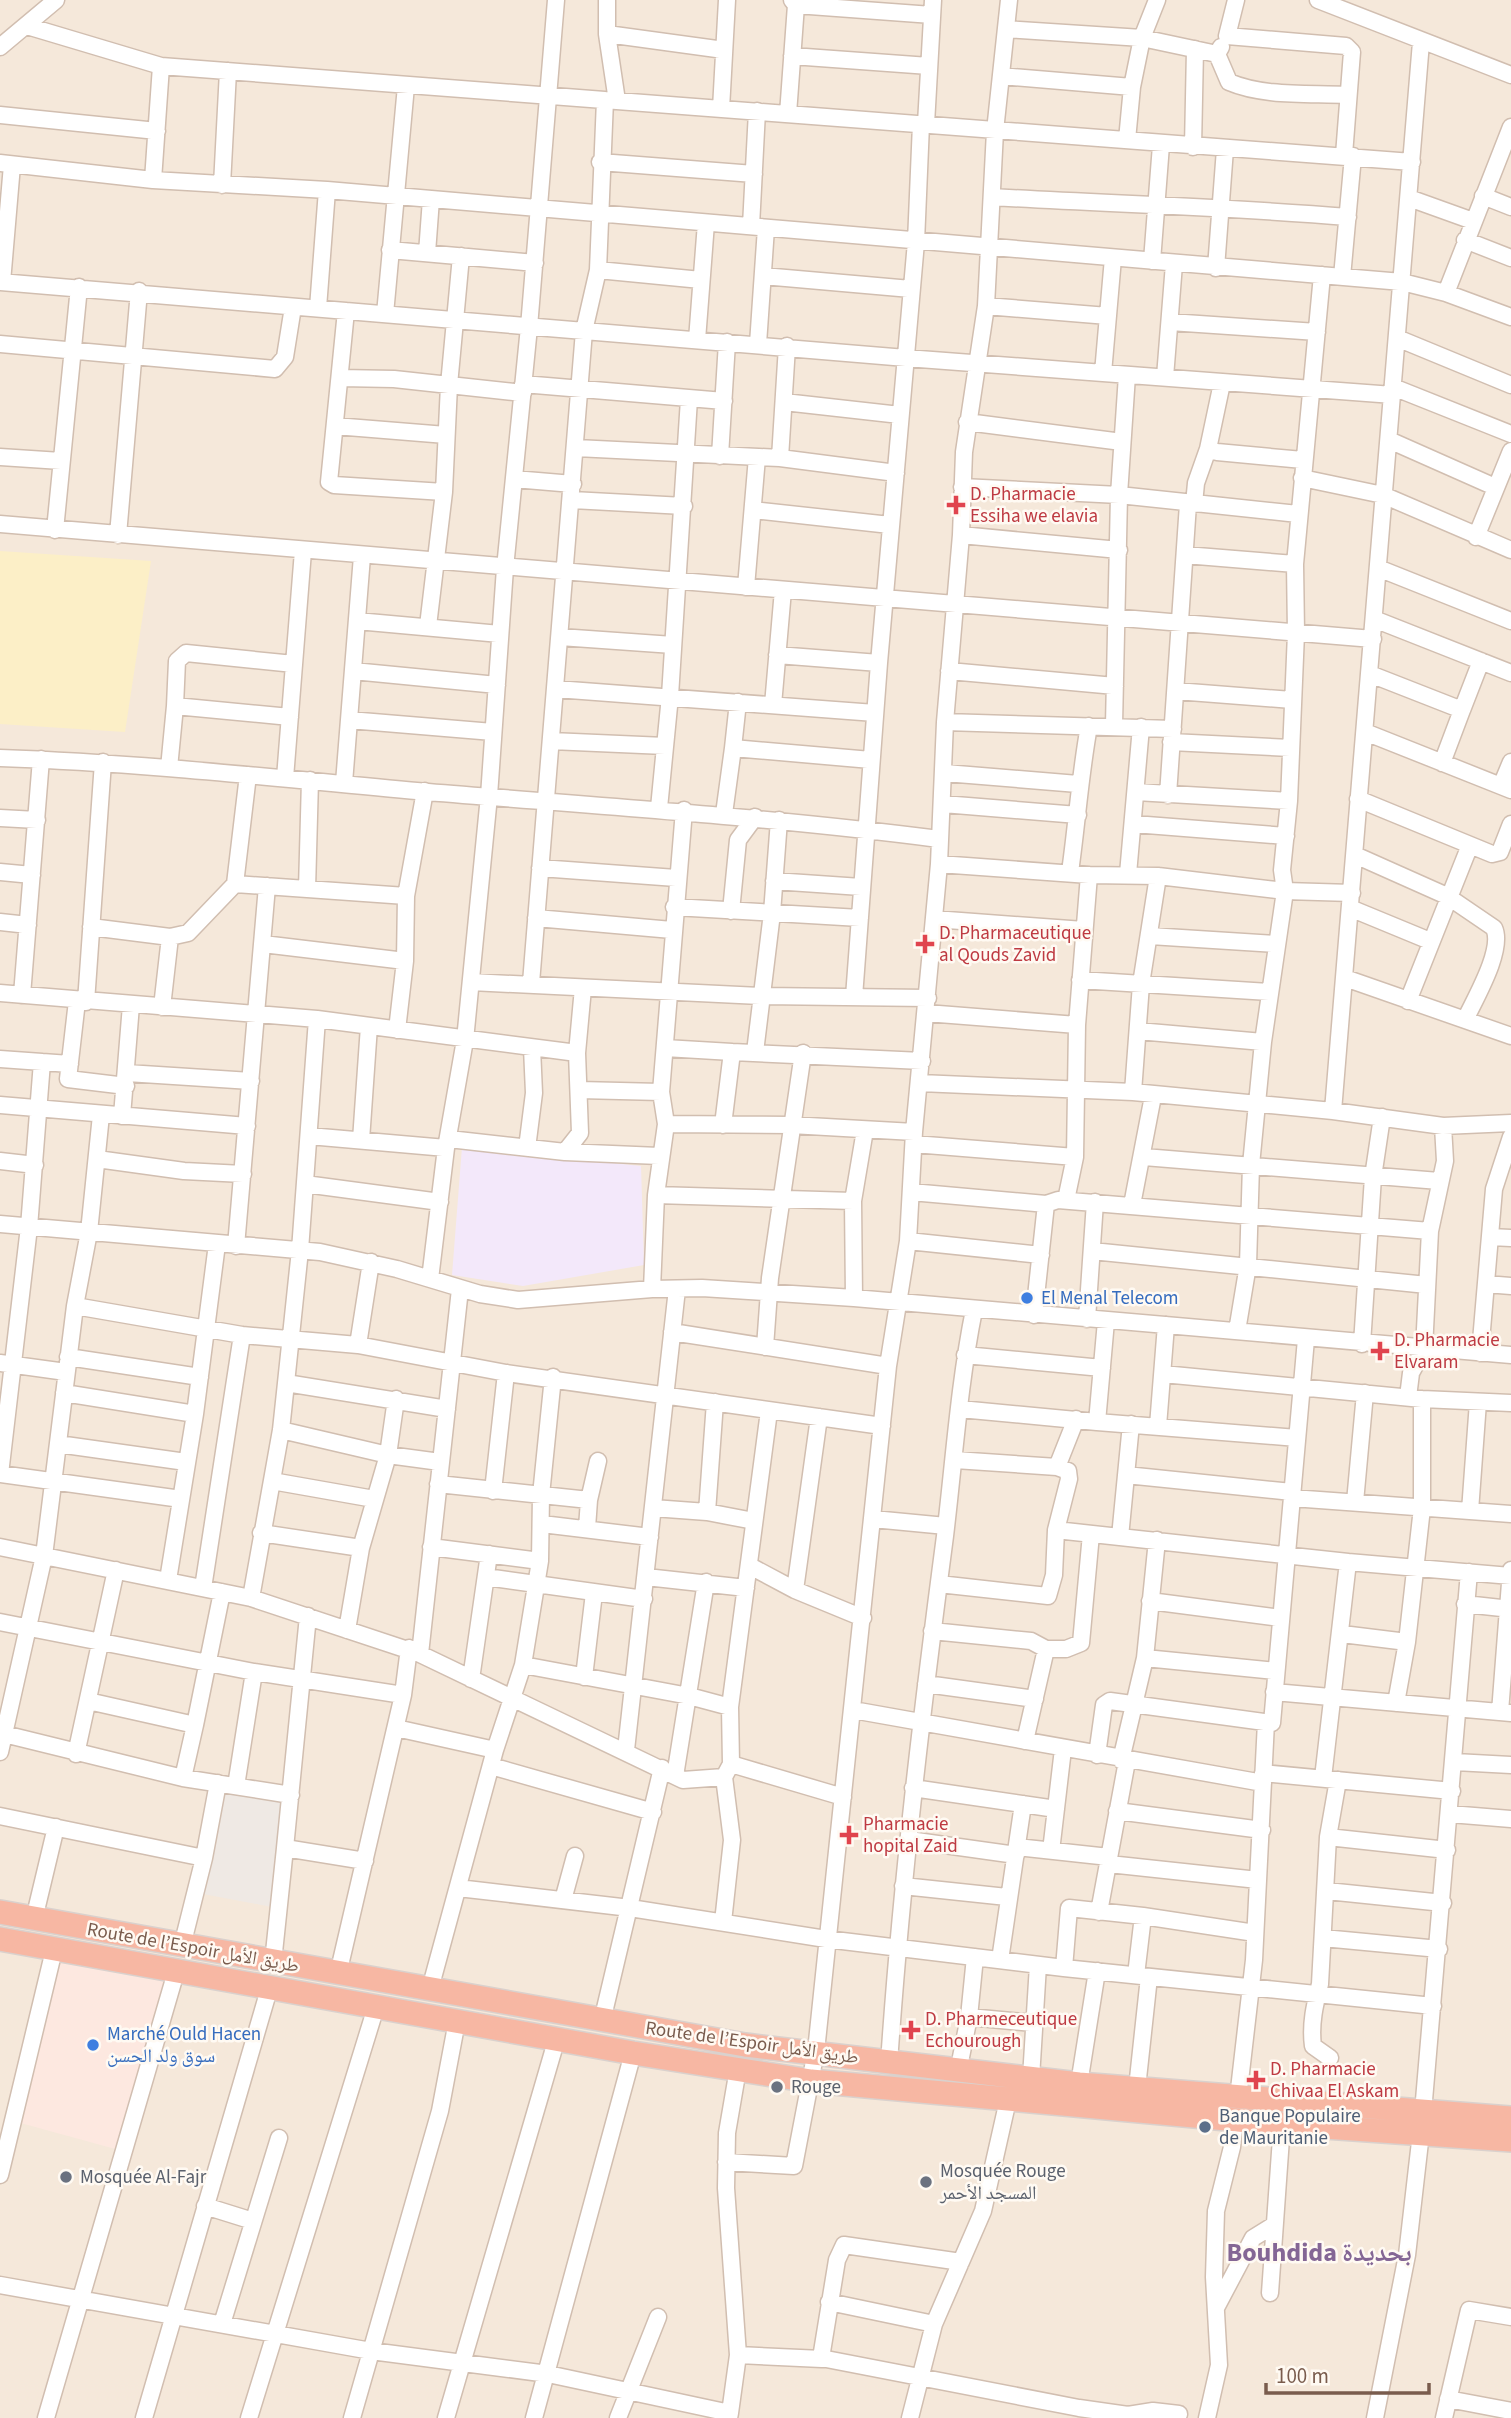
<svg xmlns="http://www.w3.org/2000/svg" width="1511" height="2418" viewBox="0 0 1511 2418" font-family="'Source Sans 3','Noto Naskh Arabic',sans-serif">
<rect width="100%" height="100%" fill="#fdf6ec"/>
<path fill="#f5e8da" d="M0,0h1511v2418h-1511z"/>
<path fill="#fde8e0" d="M60,1944l114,24 -55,182 -102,-28z"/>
<path fill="#efe9e4" d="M223,1789l64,11 -15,107 -69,-13z"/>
<path fill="#f3e8fa" d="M462,1147l179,19 3,99 -121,21 -71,-11z"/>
<path fill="#fcefc7" d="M0,551l151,10 -26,171 -125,-8z"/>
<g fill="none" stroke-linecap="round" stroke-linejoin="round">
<g stroke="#d1beb0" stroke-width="19">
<path id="minor" d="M607,0v34l10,67
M1236,0l-9,36 119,10 6,6 -8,103
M1318,0l193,75
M796,5l136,10
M27,26l134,40 1251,96
M1006,29l136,9 75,16
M607,34l117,16
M0,47l56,-47
M1221,47l-4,7 12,28c35,15 81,11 118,13
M792,56l137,10
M1001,76l131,11 -5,53
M1132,87l10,-49 15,-38
M721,109l6,-109
M788,114l8,-109 -4,-5
M0,115l157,16
M926,124l7,-124
M1193,147l2,-98
M600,162l154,12
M0,163l153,17 174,10 1075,92 44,11 65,24
M153,180l8,-114
M222,185l6,-114
M1483,196l28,11
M992,197c119,7 237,10 356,20
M1409,198l64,23
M751,226l6,-115
M1465,240l46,18
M390,250l145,13
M427,253l4,-54
M1152,261l9,-116
M1216,268l9,-119
M598,270l103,10
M763,276l148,13
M1342,277l11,-121
M0,282l906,76 487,37
M2,282l10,-117
M1446,293l65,-166
M986,306l122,10
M318,308l9,-118
M346,311l-17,171 5,3 110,7
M385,314l21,-228
M1170,322l147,10
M1397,338l114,47
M697,340l9,-117
M0,344l275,25 10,-12 8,-50
M758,344l8,-116
M1103,373l10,-115
M1165,377l9,-113
M340,378l54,1 129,14
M1222,383l-14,66 9,3 86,8
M523,384l201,17
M1393,387l118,47
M784,402l116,13
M967,422l155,20
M335,426l111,9
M1389,440l106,47
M576,448l204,10 116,15
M720,456l7,-114
M0,457l61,4
M780,458l7,-112
M1302,478l81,17 128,55
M514,479l59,5
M962,487l157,8 179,19
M572,500l112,6
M1194,504l2,-21 12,-34
M753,510l137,15
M0,524l1373,115
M55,530l24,-243
M118,535l21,-244
M961,535l158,15
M1476,537l35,-86
M1185,555l110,9
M1378,568l133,53
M746,587l11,-130
M1374,619l137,54
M357,621l143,13
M428,626l16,-134 5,-107 12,-129
M560,637l113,8
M777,655l102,8
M353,671l144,14
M949,671l166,15
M1370,674l92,36 -20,53
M556,689l319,24
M1176,691l116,9
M738,702l-5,46 138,12
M773,705l10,-115
M175,706l2,-45 9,-8 108,11
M1462,710l19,-49
M349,720l144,12
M945,722l228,7
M1114,725l5,-230 8,-120
M1365,732l146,58
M551,741l114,5
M1171,742l119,6
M0,758c143,5 285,21 428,34 170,14 341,25 511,47
M169,768l6,-62 115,11
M945,773l133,11
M248,775l-13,109 171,12
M285,778l18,-227
M344,783l18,-227
M1501,786l10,-24
M1136,792l153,9
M1168,795l20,-291
M1358,799l134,55 8,-2 11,-28
M943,804l135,11
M659,808l11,-112 19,-297
M724,814l9,-66
M0,818l37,2
M1134,824l152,12
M1355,855l92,41 47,32c10,21 -18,69 -28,90
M939,864l150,11 69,1 127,15 67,2
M540,868l136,10
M0,872l32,3
M1070,872c7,-49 10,-97 19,-146
M1128,874l13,-147
M774,881l87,6
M307,889l3,-109
M674,907l186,11
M1350,908l80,33
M731,911l7,-71 17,-23
M536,918l136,12
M934,919l150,11
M0,922l28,3
M91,927l79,10 18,-4 47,-49
M1150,936l127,8
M263,944l142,17
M1345,978l166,58
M1080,980l189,12
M471,982l289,14 168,2
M531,983l53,-652 14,-61 7,-170
M0,993l317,26 260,34
M22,995l19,-236
M854,997l25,-334 37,-421 5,-118
M77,1001l-9,78 58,7
M1408,1001l62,-156
M86,1002l17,-240
M162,1007l8,-70
M926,1013l151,12
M397,1030l8,-69 1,-65 19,-105
M1138,1031l125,11
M665,1048l67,4
M755,1052l17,-139 7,-93
M0,1059l70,5
M127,1073l124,8
M920,1083l213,9 200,19 110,15 68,-3
M579,1090l82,2
M1133,1092l8,-108 17,-108
M0,1105l247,21
M1333,1111l88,-1069
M122,1116l9,-111
M666,1124l125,1 123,7
M723,1125l9,-73 190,9
M309,1136l137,12
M449,1139l116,13 94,4
M361,1140l8,-114
M914,1144l161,13
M527,1148l7,-55 -2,-45
M565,1152l15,-19 -3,-80 6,-65
M1144,1157l295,24
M97,1159l87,12 59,3
M0,1161l35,4
M305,1184l135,18
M911,1192l135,12
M656,1195l197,6
M1066,1200l9,-43 2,-132 12,-150
M1132,1205l21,-109
M0,1224l320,28 77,17 83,25 38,6 134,-11 50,-1 152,10 657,57
M1490,1237l21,1
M908,1241l133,14
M236,1246l31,-360
M1092,1251l335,34
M430,1279l16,-131 19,-108 24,-244 16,-228 24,-241 27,-327
M1486,1284l25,2
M460,1289l-40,365 263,126 41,-3
M652,1289l4,-94 10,-71 -5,-32 23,-282
M854,1298l-1,-97 12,-71
M75,1306l167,29 116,10 148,28 376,53
M1034,1315l12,-111 12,-4 372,31
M1087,1319l8,-117
M1106,1321l-9,101 200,16
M1237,1331l11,-66 3,-100 12,-123 22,-151 -3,-21 7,-69 7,-168 -1,-69 27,-289
M672,1332l216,34
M1362,1344l11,-167 9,-60
M358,1345l13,-83
M765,1347l5,-69 33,-225
M1480,1353l14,-164 17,-52
M965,1355l137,13
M68,1357l132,20
M0,1363l66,9
M1163,1374l259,25 89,4
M286,1383l14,-133 17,-231
M64,1393l131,21
M1408,1397l3,-24 13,-24 6,-118 15,-70 -2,-35
M960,1409l137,13
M1158,1426l8,-101
M281,1430l107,25 52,7
M58,1444l128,18
M1057,1467l19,-48
M0,1474l29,-247 13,-165
M0,1474l181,25
M1126,1475l166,17
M272,1481l102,18
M438,1484l151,16
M493,1491l13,-118
M1292,1498l219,16
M1355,1502l10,-109
M653,1508l54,4 47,9
M1470,1511l8,-109
M707,1512l8,-110
M873,1519l73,7
M542,1524l108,13
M587,1528l2,-28 9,-39
M1056,1530l292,32 163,14
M261,1533l100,15
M1120,1537l11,-113
M0,1547l251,51 169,56
M431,1547l109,14
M750,1566l45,24 68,28
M486,1577l158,22
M646,1577l100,11
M168,1580l27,-166 22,-170
M939,1584l109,12 6,-21 2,-45 13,-51 -1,-8 -11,-4 -102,-7
M203,1588l39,-253
M795,1590l24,-173
M251,1598l30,-168 5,-47 161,26
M1150,1601l131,17
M1465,1604l46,5
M0,1622l254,50 149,23
M347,1630l14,-82 27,-93 8,-56
M932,1631l99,10 15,8 -21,92
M1342,1634l65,8
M1046,1649h20l15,-6 10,-109
M1145,1658l131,13
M523,1665l166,31 41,11
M584,1677l10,-84
M471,1679l18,-125
M926,1684l109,15
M1274,1692l237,21
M88,1701l107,24 -12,53
M1396,1703l11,-61 15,-134v-109
M853,1710l410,73
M1500,1712l11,-142
M195,1725l27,-133
M396,1728l99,22
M4,1734l179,44 108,17
M626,1750l51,-461
M0,1752l44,-196 31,-250 14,-74 12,-117
M76,1754l40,-184
M1097,1755l7,-50 6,-4 162,22 34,-384
M1121,1760l24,-102 12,-118
M1455,1762l56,3
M731,1764l112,33
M491,1766l162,46
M1263,1773l189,18
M675,1776l31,-194
M1323,1778l25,-216
M236,1786l18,-114
M913,1788l143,21
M1117,1811l145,19
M1450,1814l61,5
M0,1816l204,42
M1328,1837l119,13
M909,1840l107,15
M1017,1847l92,10
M285,1848l23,-232
M1051,1851l12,-102
M1109,1864l149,16
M903,1886l104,11
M458,1888l172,20 196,31 238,29 369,38
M1327,1891l116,12
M563,1900l12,-44
M1099,1912l28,-151
M34,1919l22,-92
M723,1922l9,-82 -8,-63 7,-13 -1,-57 39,-296
M1323,1938l116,11
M182,1946l22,-88 14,-75
M975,1957l-6,60 64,6
M1000,1960l23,-156
M273,1962l12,-114 80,13
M1064,1968l5,-60 74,8 112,17
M338,1974l65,-279 6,-47
M1136,1975l7,-59
M430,1989l65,-239 28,-85 17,-104 1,-66 12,-118
M602,2021l60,-253
M1330,2058l-17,-12c-3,-22 2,-42 7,-62l8,-147 10,-57
M889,2063c12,-177 33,-352 56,-527 9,-75 14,-152 29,-226
M958,2072l11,-55
M1031,2078l7,-113
M1079,2084l18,-113
M1137,2088l12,-111
M1238,2098l16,-138 12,-238
M1423,2112l46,-540
M726,2162l68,4 22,-115 72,-685 20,-125 6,-109 25,-268 6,-142 16,-187 3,-83 22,-146 9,-175 14,-131
M0,2175l54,-225
M205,2206l48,15
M961,2262l-117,-17 -7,15 -16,98 258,50 49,7 25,-4 26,3
M0,2285l371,66 177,23 182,39 -1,5
M1270,2293l12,-169
M829,2302l105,22
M1217,2306l36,-68 21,-13
M222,2324l57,-186
M738,2355l84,4
M1448,2399l63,12
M730,2413l8,-58 -12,-167 1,-55 11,-64
M46,2418l130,-446
M144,2418l126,-432
M249,2418l127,-411
M352,2418l88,-307 17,-90
M446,2418l111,-380
M534,2418l99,-365
M618,2418l40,-101
M910,2418l24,-94 49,-113 25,-111
M1207,2418l12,-53 -5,-88 2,-66 16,-64 3,-27
M1375,2418l32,-163 14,-122
M1444,2418l25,-108 42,7"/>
</g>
<g stroke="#dad1cd" stroke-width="26">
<path id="highway" d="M0,1912l745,133 334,39 432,34
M0,1939l633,114 178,28 471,43 229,16"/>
</g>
<use href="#minor" stroke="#fff" stroke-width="16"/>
<use href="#highway" stroke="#f7b7a3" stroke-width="23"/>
</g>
<g fill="#e0444e" stroke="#fffaf3" stroke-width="2.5">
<path d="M952.5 494.5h7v7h7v7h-7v7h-7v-7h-7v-7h7z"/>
<path d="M921.5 933.5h7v7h7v7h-7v7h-7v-7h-7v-7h7z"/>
<path d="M1376.5 1340.5h7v7h7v7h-7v7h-7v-7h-7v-7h7z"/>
<path d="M845.5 1824.5h7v7h7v7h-7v7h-7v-7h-7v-7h7z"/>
<path d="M907.5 2019.5h7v7h7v7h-7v7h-7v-7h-7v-7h7z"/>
<path d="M1252.5 2069.5h7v7h7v7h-7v7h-7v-7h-7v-7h7z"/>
</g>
<g fill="#3f7fe0" stroke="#fffaf3" stroke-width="2.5">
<circle cx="1027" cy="1298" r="7"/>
<circle cx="93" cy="2045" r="7"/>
</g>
<g fill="#6b7280" stroke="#fffaf3" stroke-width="2.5">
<circle cx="777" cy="2087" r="7"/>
<circle cx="66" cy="2177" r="7"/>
<circle cx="926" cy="2182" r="7"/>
</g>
<circle fill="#5c6f8a" stroke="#fffaf3" stroke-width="2.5" cx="1205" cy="2127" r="7"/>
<g text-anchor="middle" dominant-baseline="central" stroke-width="5" stroke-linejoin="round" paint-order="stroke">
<g font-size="19" fill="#be3a42" stroke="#fffaf3" text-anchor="start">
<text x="970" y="494">D. Pharmacie<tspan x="970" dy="22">Essiha we elavia</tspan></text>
<text x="939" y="933">D. Pharmaceutique<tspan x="939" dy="22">al Qouds Zavid</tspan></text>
<text x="1394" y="1340">D. Pharmacie<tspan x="1394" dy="22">Elvaram</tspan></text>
<text x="863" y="1824">Pharmacie<tspan x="863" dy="22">hopital Zaid</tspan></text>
<text x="925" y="2019">D. Pharmeceutique<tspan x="925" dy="22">Echourough</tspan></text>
<text x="1270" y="2069">D. Pharmacie<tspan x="1270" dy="22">Chivaa El Askam</tspan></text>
</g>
<g font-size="19" fill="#366cbe" stroke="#fffaf3" text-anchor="start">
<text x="1041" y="1298">El Menal Telecom</text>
<text x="107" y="2034">Marché Ould Hacen<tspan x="107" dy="22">سوق ولد الحسن</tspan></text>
</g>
<g font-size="19" fill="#7a5c4d" stroke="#fffaf3">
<text transform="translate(193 1948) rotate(10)">Route de l’Espoir طريق الأمل</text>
<text transform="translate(752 2043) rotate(8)">Route de l’Espoir طريق الأمل</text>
</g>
<g font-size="19" fill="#5b616d" stroke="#fffaf3" text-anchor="start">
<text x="791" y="2087">Rouge</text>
<text x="940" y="2171">Mosquée Rouge<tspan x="940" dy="22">المسجد الأحمر</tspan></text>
<text x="80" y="2177">Mosquée Al-Fajr</text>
</g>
<g font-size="19" fill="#4e5e75" stroke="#fffaf3" text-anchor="start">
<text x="1219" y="2116">Banque Populaire<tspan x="1219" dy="22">de Mauritanie</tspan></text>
</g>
<g font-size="26" font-weight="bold" fill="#846695" stroke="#fffaf3">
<text x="1319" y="2252">Bouhdida بحديدة</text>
</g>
</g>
<path d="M1266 2383v10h163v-10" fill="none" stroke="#7a5c4d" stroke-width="3.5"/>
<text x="1276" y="2383" font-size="21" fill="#7a5c4d" stroke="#fffaf3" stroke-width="5" paint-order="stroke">100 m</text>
</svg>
